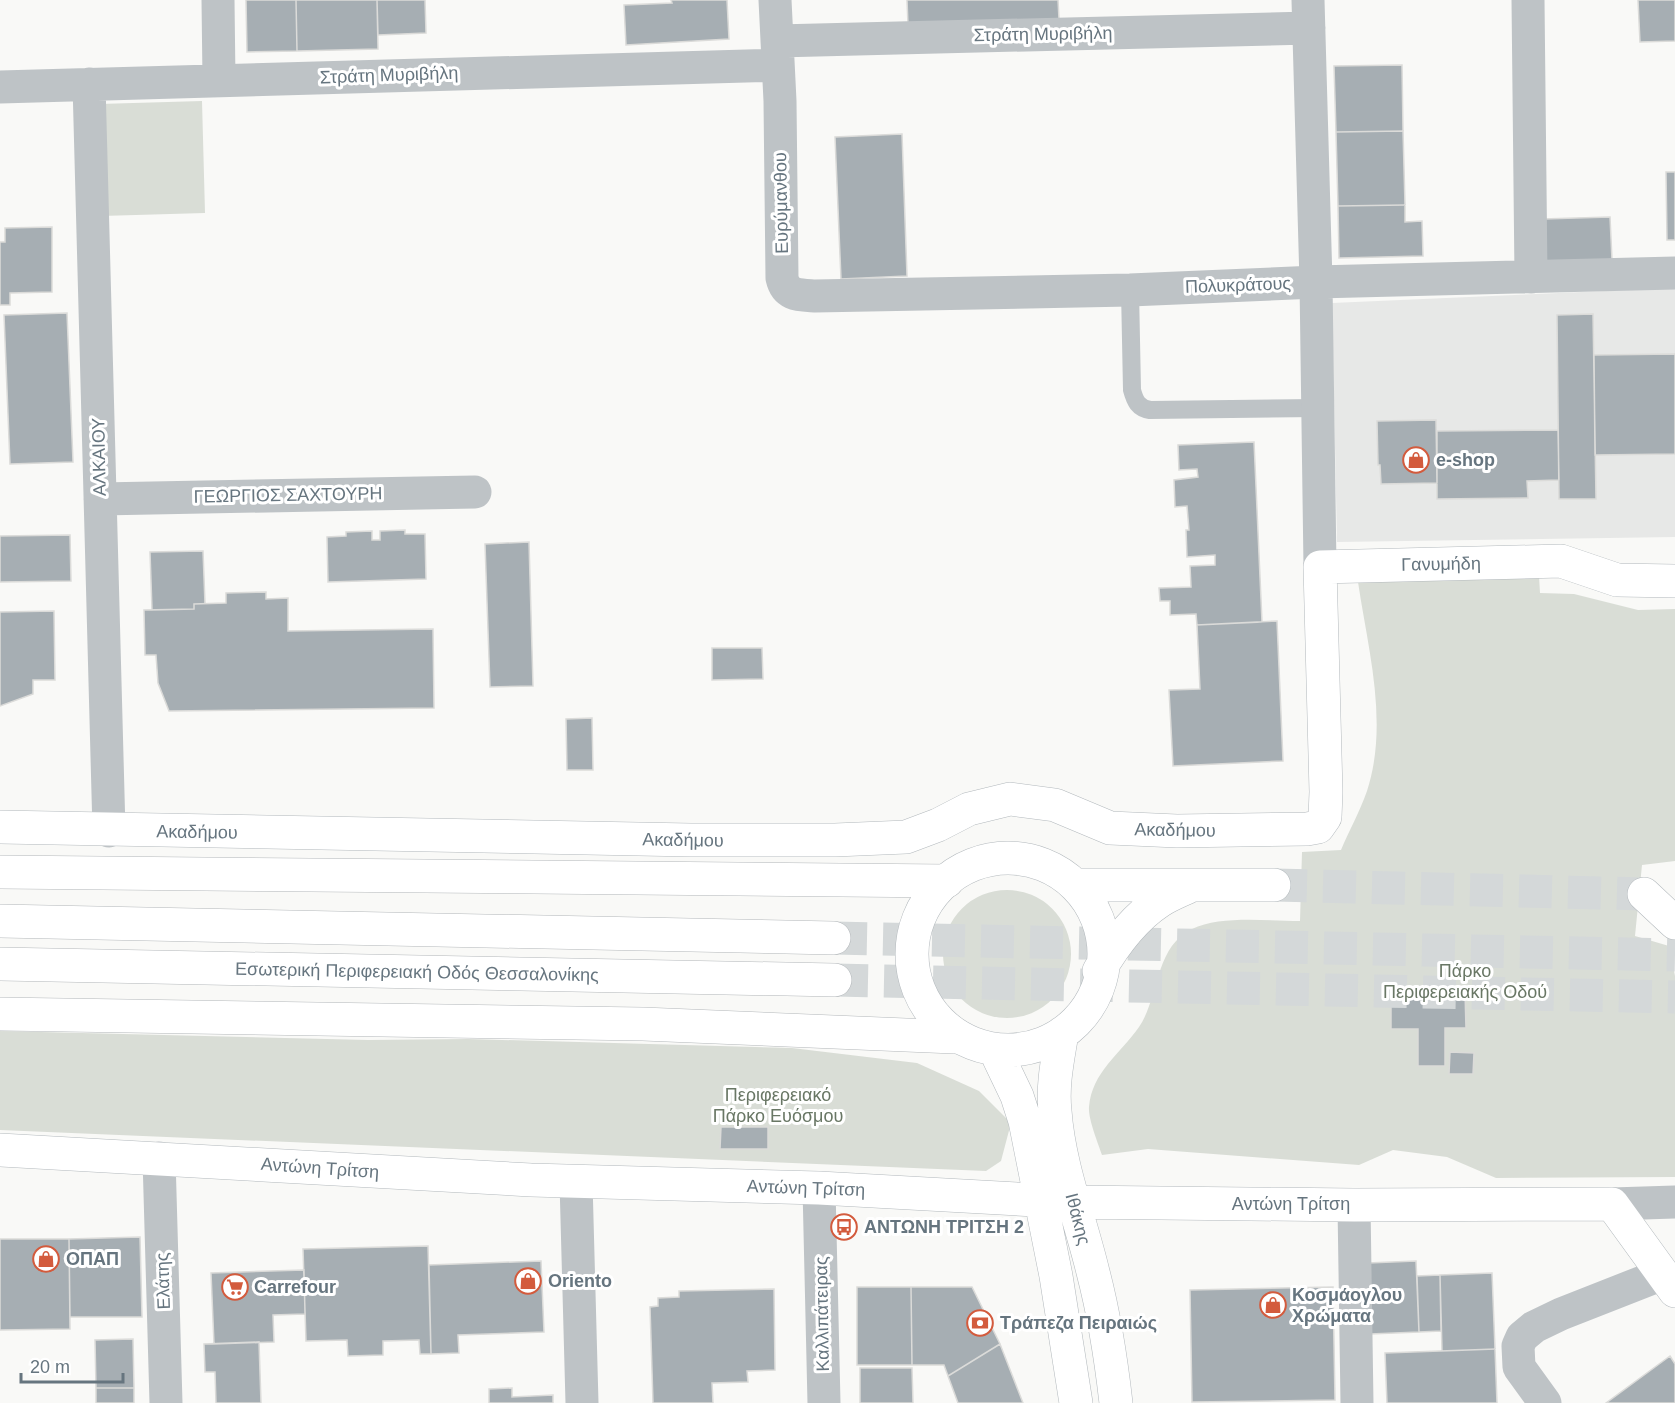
<svg xmlns="http://www.w3.org/2000/svg" width="1675" height="1403" viewBox="0 0 1675 1403" font-family="Helvetica,sans-serif">
<rect width="100%" height="100%" fill="#f9f9f7"/>
<path fill="#e7e8e7" d="M1675,288v249l-338,5 -5,-239z"/>
<path fill="#d9ddd6" d="M202,101l3,112 -104,3 -2,-112z
M1539,576l1,17 34,1 64,16 37,-1v252l-33,4 -7,71 34,10 6,30v201l-179,1 -49,-21 -54,-7 -34,15 -211,-16 -46,6c-4,-12 -14,-36 -13,-48 3,-35 31,-53 50,-80 21,-31 15,-79 53,-98 28,-14 76,-8 108,-8l2,-69 39,-2c8,-19 19,-39 26,-59 22,-68 1,-141 -9,-209z
M943 954a64 64 0 1 1 128 0a64 64 0 1 1-128 0Z
M0,1031l368,9 100,-1 324,9 125,15 62,28 32,32 -10,38 -15,10 -986,-41z"/>
<path fill="#a6aeb3" stroke="#dbdbd9" stroke-width="1.5" d="M246,0h50l1,51 -50,1z
M296,0h81l1,49 -81,2z
M377,0h48l1,33 -48,2z
M671,0h56l2,39 -103,6 -2,-40 48,-2z
M907,0h151l1,19 -151,6z
M1638,0h37v41l-35,1z
M1402,65l1,66 -67,1 -2,-66z
M1403,131l2,74 -67,1 -2,-74z
M902,134l5,142 -66,3 -6,-142z
M1666,172h9v68h-8z
M1405,205v17l17,-1 1,35 -84,2 -1,-52z
M1610,217l2,43 -68,2 -1,-43z
M52,227v65l-42,1v12h-10v-63h5v-14z
M67,313l6,149 -63,2 -6,-149z
M1593,314l3,185h-37l-2,-184z
M1675,354v100l-80,1 -1,-100z
M1436,420l1,63 -56,1 -1,-19h-2l-1,-44z
M1558,430l1,50 -32,1 1,17 -91,1v-68z
M1254,442l8,180 -65,3 -1,-11 -26,1v-14h-10l-1,-13 32,-1 -1,-21 25,-1v-10l-28,2 -1,-27h3l-2,-24 -12,1 -1,-27 24,-3 -1,-8 -18,1 -1,-25z
M405,530v4h20l1,45 -98,3 -1,-45 19,-1v-4l26,-1v9h8v-9z
M70,535l1,46 -71,1v-46z
M529,542l4,144 -43,1 -5,-143z
M203,551l2,53h-11v5l-42,1 -2,-58z
M266,592v7l22,-1v33l145,-2 1,79 -265,3 -11,-28 -2,-28h-11l-1,-45 50,-1v-5l32,-1v-10z
M54,611l1,69h-22v14l-33,12v-94z
M1277,621l6,140 -110,5 -4,-76 31,-1 -3,-64z
M712,648h50l1,31 -51,1z
M592,718l1,52h-26l-1,-51z
M1465,992l1,36h-21v38h-27v-37h-27v-36z
M1450,1052l24,1 -1,21h-24z
M721,1127h47v22h-48z
M140,1237l2,80h-72l-1,-78z
M0,1239h69l1,90 -70,1z
M428,1246l3,108h-11l-1,-14 -36,1v14l-35,1 -1,-16 -41,1 -3,-92z
M541,1261l3,71 -86,3 1,18 -28,1 -2,-89z
M1416,1261l3,71 -49,2 -2,-71z
M304,1270l1,44 -32,1 1,27 -60,2 -3,-71z
M1492,1273l3,76 -53,2 -2,-76z
M1440,1275l1,56 -22,1 -2,-56z
M857,1287h54l1,78h-55z
M911,1287h61l28,57 -52,32 -4,-11h-32z
M1333,1287l2,113 -143,2 -2,-112z
M774,1289l1,81 -28,1 1,11 -36,1 1,20h-60l-3,-96 8,-1v-8l21,-1v-6z
M133,1339l1,49h-38l-1,-48z
M259,1342l2,61h-45l-1,-31h-10l-1,-28z
M1000,1344l23,59h-65l-10,-27z
M1495,1349l2,54h-110l-2,-50z
M1670,1356l5,8v39h-69z
M860,1368h52l1,35h-53z
M96,1388h38v15h-38z
M512,1388v9l41,-2v8h-64v-14z"/>
<g fill="none" stroke-linecap="round" stroke-linejoin="round">
<path stroke="#d4d8d9" stroke-width="33" stroke-dasharray="33 16" stroke-linecap="butt" d="M1274,885l370,9"/>
<path stroke="#d4d8d9" stroke-width="33" stroke-dasharray="33 16" stroke-linecap="butt" d="M834,938l841,17
M835,980l840,17"/>
<g stroke="#b3b9bd" stroke-width="34">
<path id="secondary" d="M0,827l691,13h144l71,-3 32,-12 31,-16 41,-10 45,6 55,23 67,3 130,-2 11,-2 7,-10 1,-25 -6,-225 241,-6 56,19 58,1
M912 954a96 96 0 1 1 192 0a96 96 0 1 1-192 0Z
M1076,885h198
M1644,894l31,29
M1099,971c15,-26 35,-53 61,-70 9,-6 20,-10 30,-15
M1062,1033c-4,25 -10,52 -7,78 4,55 25,107 38,161 11,42 18,87 23,131
M995,1050l22,46 8,25 31,155 20,127
M0,1150l531,30 288,8 253,14 282,3 258,-1 63,87"/>
</g>
<g stroke="#b4b8bb" stroke-width="34">
<path id="highway" d="M0,872l947,9
M0,921l834,17
M0,964l835,16
M0,1014l643,10 311,13"/>
</g>
<path stroke="#bec3c6" stroke-width="18" d="M1130,290l2,100c3,11 6,18 18,20l168,-2"/>
<path stroke="#bec3c6" stroke-width="33" d="M218,0l1,80
M775,0l5,101 2,177c4,18 17,17 33,18l315,-6 186,-8 359,-9
M1308,0l8,282 4,285
M1528,0l3,277
M777,41l532,-13
M89,84l20,747
M0,87l778,-22
M100,499l375,-7
M159,1158l7,245
M576,1182l6,221
M819,1188l5,215
M1612,1204l63,-2
M1354,1205l3,198
M1545,1403l-26,-36 -1,-21 4,-9 12,-10 27,-13 102,-40"/>
<use href="#secondary" stroke="#fff" stroke-width="33"/>
<use href="#highway" stroke="#fff" stroke-width="33"/>
</g>
<defs>
<g id="shop-ring" transform="scale(1.35)"><circle r="9.5" fill="#fff" stroke="#d35b3d" stroke-width="1.5"/><path d="M-5-2.5h2.3a2.7 3.5 0 0 1 5.4 0H5L5.5 6h-11ZM-1.5-2.5h3a1.5 2.3 0 0 0-3 0Z" fill="#d35b3d"/></g>
<g id="bus-ring" transform="scale(1.35)"><circle r="9.5" fill="#fff" stroke="#d35b3d" stroke-width="1.5"/><path d="M-5-6H5V4H4V6H2V4H-2V6H-4V4H-5ZM-3.5-4V0h7V-4ZM-3.5 1.2v1.5H-2V1.2ZM2 1.2v1.5H3.5V1.2Z" fill="#d35b3d"/></g>
<g id="supermarket-ring" transform="scale(1.35)"><circle r="9.5" fill="#fff" stroke="#d35b3d" stroke-width="1.5"/><path d="M-6-5.5h2.5l.6 2H6L4.5 2H-2.5L-4.4-4H-6ZM-1.5 3.2a1.3 1.3 0 1 0 .1 0ZM3 3.2a1.3 1.3 0 1 0 .1 0Z" fill="#d35b3d"/></g>
<g id="bank-ring" transform="scale(1.35)"><circle r="9.5" fill="#fff" stroke="#d35b3d" stroke-width="1.5"/><path d="M-6-4H6V4H-6ZM0-2.3a2.3 2.3 0 1 0 0 4.6a2.3 2.3 0 1 0 0-4.6Z" fill="#d35b3d"/></g>
</defs>
<g fill-rule="evenodd">
<use href="#shop-ring" x="1416" y="460"/>
<use href="#bus-ring" x="844" y="1227"/>
<use href="#shop-ring" x="46" y="1259"/>
<use href="#shop-ring" x="528" y="1281"/>
<use href="#supermarket-ring" x="235" y="1287"/>
<use href="#shop-ring" x="1273" y="1305"/>
<use href="#bank-ring" x="980" y="1323"/>
</g>
<g text-anchor="middle" dominant-baseline="central" stroke-width="6" stroke-linejoin="round" paint-order="stroke">
<g font-size="18" fill="#66757f" stroke="#fff">
<text transform="translate(1043 34) rotate(-1)">Στράτη Μυριβήλη</text>
<text transform="translate(389 75) rotate(-2)">Στράτη Μυριβήλη</text>
<text transform="translate(781 203) rotate(-91)">Ευρύμανθου</text>
<text transform="translate(1238 285) rotate(-2)">Πολυκράτους</text>
<text transform="translate(99 457) rotate(-91)">ΑΛΚΑΙΟΥ</text>
<text transform="translate(288 495) rotate(-1)">ΓΕΩΡΓΙΟΣ ΣΑΧΤΟΥΡΗ</text>
<text transform="translate(1441 564) rotate(-1)">Γανυμήδη</text>
<text transform="translate(1175 830) rotate(1)">Ακαδήμου</text>
<text transform="translate(197 832) rotate(1)">Ακαδήμου</text>
<text transform="translate(683 840) rotate(1)">Ακαδήμου</text>
<text transform="translate(417 972) rotate(1)">Εσωτερική Περιφερειακή Οδός Θεσσαλονίκης</text>
<text transform="translate(320 1168) rotate(4)">Αντώνη Τρίτση</text>
<text transform="translate(806 1188) rotate(2)">Αντώνη Τρίτση</text>
<text x="1291" y="1204">Αντώνη Τρίτση</text>
<text transform="translate(1078 1219) rotate(75)">Ιθάκης</text>
<text transform="translate(163 1281) rotate(-92)">Ελάτης</text>
<text transform="translate(822 1314) rotate(-91)">Καλλιπάτειρας</text>
</g>
<g font-size="18" font-weight="bold" fill="#66757f" stroke="#fff" text-anchor="start">
<text x="1436" y="460">e-shop</text>
<text x="864" y="1227">ΑΝΤΩΝΗ ΤΡΙΤΣΗ 2</text>
<text x="66" y="1259">ΟΠΑΠ</text>
<text x="548" y="1281">Oriento</text>
<text x="254" y="1287">Carrefour</text>
<text x="1292" y="1295">Κοσμάογλου<tspan x="1292" dy="21">Χρώματα</tspan></text>
<text x="1000" y="1323">Τράπεζα Πειραιώς</text>
</g>
<g font-size="18" fill="#697765" stroke="#fff">
<text x="1465" y="971">Πάρκο<tspan x="1465" dy="21">Περιφερειακής Οδού</tspan></text>
<text x="778" y="1095">Περιφερειακό<tspan x="778" dy="21">Πάρκο Ευόσμου</tspan></text>
</g>
</g>
<path d="M21 1373v9h102v-9" fill="none" stroke="#66757f" stroke-width="3"/>
<text x="30" y="1373" font-size="18" fill="#66757f" stroke="#ffffff" stroke-width="4.5" paint-order="stroke">20 m</text>
</svg>
